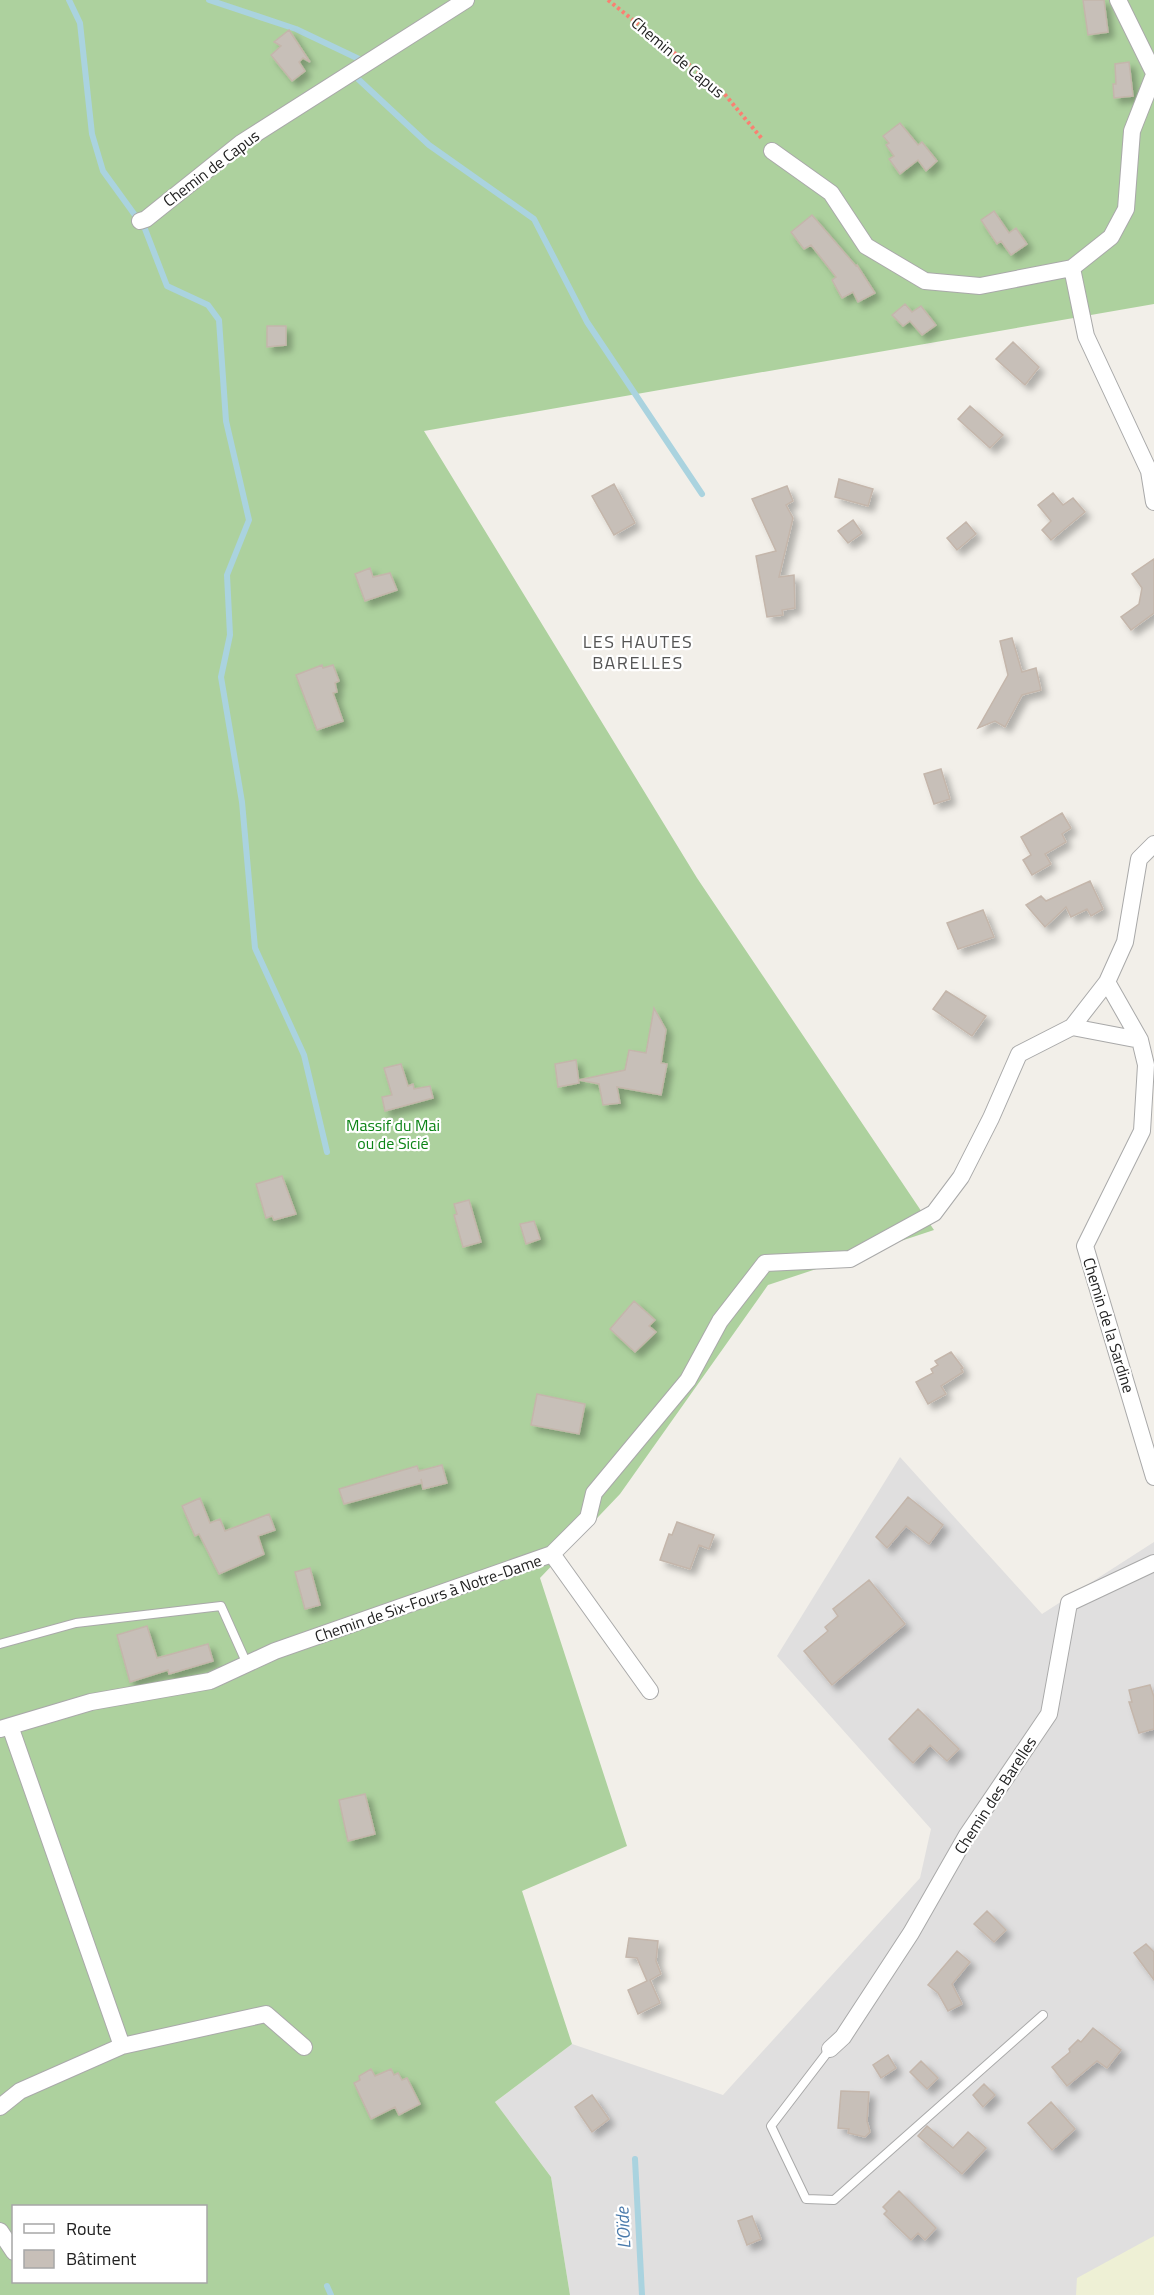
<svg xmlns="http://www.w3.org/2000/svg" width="1154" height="2295" viewBox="0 0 1154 2295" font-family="'Titillium Web',sans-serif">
<defs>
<filter id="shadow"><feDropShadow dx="5.5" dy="5.5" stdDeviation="3" flood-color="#0004"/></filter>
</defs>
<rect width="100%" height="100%" fill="#f2efe9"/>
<path fill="#e0dfdf" d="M900,1457l142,157 112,-72v753h-584l-19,-118 -56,-75 77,-58 151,51 197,-217 11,-49 -154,-173z"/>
<path fill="#eef0d5" d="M1154,2236v59h-78l1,-17z"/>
<path fill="#add19e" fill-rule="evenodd" d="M0,0h1154v304l-730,127 273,447 237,352 -166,55 -148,209 -80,84 87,268 -105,45 50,153 -77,58 56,75 19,118h-570zM14,2206h192v76h-192z"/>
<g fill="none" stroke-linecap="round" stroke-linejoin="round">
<path stroke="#aad3df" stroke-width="6" d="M69,0l11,23 12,111 11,37 42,58 22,57 41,19 11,15 7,101 23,99 -22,55 3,60 -9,42 21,125 13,146 49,107 23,97
M209,0l87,29 63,30 -2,19 72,67 105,74 53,103 115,172
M635,2159l7,136
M327,2286l4,9"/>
</g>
<path fill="#c7bfb8" stroke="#c4b6ab" stroke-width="1.5" filter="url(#shadow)" d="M1083,0h21l4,32 -20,3z
M289,30l21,32 -7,-4 -4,4 6,9 -13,10 -21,-26 10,-9 -7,-4z
M1129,62l4,34 -19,2 -1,-14h3l-1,-20z
M900,123l18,22 4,-3 15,19 -11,10 -8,-11 -18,14 -11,-15 5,-3 -8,-11 3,-2 -6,-7z
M994,211l15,22 7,-5 11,16 -16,11 -10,-14 -4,3 -16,-24z
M812,215l44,51 1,-1 18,28 -17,9 -5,-10 -11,6 -10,-18 4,-3 -25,-32 -7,4 -13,-17z
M905,304l7,8 9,-6 15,19 -14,10 -12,-14 -7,5 -11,-11z
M267,326h19v19l-19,2z
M1013,342l26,25 -14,18 -29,-26z
M970,406l33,29 -13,13 -32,-29z
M839,479l34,10 -5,17 -33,-9z
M614,484l21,39 -21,12 -22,-39z
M787,486l6,15 -7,4 7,13 -14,59 15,-2 1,33 -13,2 1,5 -16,2 -11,-61 20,-5 -24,-52z
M1053,493l10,12 10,-7 12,14 -34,28 -9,-10 9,-9 -13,-16z
M853,520l9,13 -14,10 -10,-12z
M966,522l10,12 -19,16 -10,-12z
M1154,559v54l-23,17 -10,-13 18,-13 3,-16 -10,-14z
M370,568l3,9 17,-4 7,17 -32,11 -10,-27z
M1012,638l10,34 14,-4 5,22 -19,5 -17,32 -10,-6 -17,7 30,-53 -8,-34z
M322,665l1,3 10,-3 6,16 -4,2 2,9 -4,1 10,28 -26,9 -21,-55z
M941,769l9,30 -16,5 -10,-30z
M1062,813l9,15 -9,6 4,8 -21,12 6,10 -19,11 -9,-15 8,-5 -10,-18z
M1090,881l13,28 -12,7 -4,-7 -16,8 -5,-10 -21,20 -19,-22 15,-9 5,5z
M983,910l11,27 -36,12 -11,-26z
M946,991l40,25 -14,20 -39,-27z
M654,1008l12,22 -5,33 6,1 -6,31 -44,-8 3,16 -17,2 -4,-21 -20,-4 46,-10 4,-20 17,3z
M576,1060l3,23 -21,4 -3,-23z
M401,1064l7,22 5,-2 1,5 16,-3 3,12 -48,13 -3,-14 10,-2 -8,-27z
M282,1176l14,38 -22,6 -2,-4 -6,2 -10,-34z
M469,1200l12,42 -18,5 -9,-32 3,-1 -3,-10z
M534,1221l6,18 -14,5 -6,-20z
M634,1301l21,19 -6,6 7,6 -21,20 -25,-23z
M951,1352l12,16 -2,1 2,3 -22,14 5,8 -18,10 -12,-22 17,-9 -2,-4 7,-4 -3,-4z
M537,1394l48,10 -6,30 -48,-9z
M442,1465l5,18 -24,6 -2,-10 1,4 -78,21 -5,-15 78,-23 2,5z
M908,1497l35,28 -14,19 -23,-18 -19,22 -11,-11z
M200,1498l10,25 10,-4 5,12 44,-17 6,16 -17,6 6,18 -45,20 -20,-40 -4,2 -13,-30z
M677,1522l37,13 -5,14 -10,-4 -9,24 -30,-9 9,-26 3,1z
M310,1568l10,37 -15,4 -10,-37z
M869,1580l36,44 -73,61 -28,-34 24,-20 -3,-4 13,-11 -5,-7z
M147,1626l10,32 51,-14 5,17 -44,13 -1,-4 -38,12 -13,-47z
M1150,1685l4,12v32l-15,4 -10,-31h3l-3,-12z
M918,1709l41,40 -12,12 -17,-16 -17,18 -24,-24z
M365,1794l10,40 -27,7 -9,-41z
M987,1911l19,19 -12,12 -20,-18z
M629,1938l29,3 -2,20 5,13 -11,6 10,23 -22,11 -10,-24 19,-9 -10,-23 -11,-1z
M1146,1944l8,8v28l-20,-27z
M957,1951l13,11 -18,22 10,20 -14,7 -10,-18 -10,-8z
M1093,2028l28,22 -14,18 -10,-7 -30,25 -15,-19 18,-15 -1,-3 9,-9 3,2z
M888,2055l8,13 -15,10 -8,-13z
M921,2061l17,17 -11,11 -17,-17z
M371,2069l4,7 16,-7 3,6 4,-2 4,7 5,-2 13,26 -21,11 -4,-8 -24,12 -17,-36 6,-3 -1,-4z
M984,2084l11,11 -12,12 -10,-12z
M841,2091l28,1 -2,29 3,11 -5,5 -17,-4 1,-4 -11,-1z
M592,2095l17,24 -17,13 -17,-25z
M1051,2102l24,27 -23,21 -24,-27z
M927,2126l26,22 15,-16 18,16 -24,26 -44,-38z
M899,2191l37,37 -11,12 -7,-7 -7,7 -27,-26 3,-3 -4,-4z
M752,2216l9,23 -14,6 -9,-24z"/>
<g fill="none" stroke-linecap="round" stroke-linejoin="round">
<g stroke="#a9a9a9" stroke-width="10">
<path id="lane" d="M0,1644l76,-21 145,-17 26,58
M830,2049l-59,77 35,73 28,1 209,-185"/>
</g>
<g stroke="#a9a9a9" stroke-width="18">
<path id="street" d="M1118,0l36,73
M1154,75l-22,56 -6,78 -15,28 -39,31 14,68 63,135 5,31
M772,151l59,42 35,53 59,35 55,5 92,-18
M140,221l6,-2 95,-76 225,-143
M1107,982l18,-40 14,-83 15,-15
M1140,1040l-68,-13 35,-45 33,58 6,25 -4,66 -57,115 69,231
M552,1554l98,137
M10,1726l112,320
M0,1729l91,-27 119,-21 65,-30 277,-97 36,-36 6,-25 94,-113 32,-59 45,-58 85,-4 84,-46 27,-36 30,-59 28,-64 53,-27
M830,2049l13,-12 68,-104 56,-98 82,-121 20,-111 85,-40
M0,2107l20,-16 102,-45 144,-32 38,33
M0,2231l14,21"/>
</g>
<path stroke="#fa8072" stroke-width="4" stroke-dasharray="3 3" stroke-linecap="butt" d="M608,0l114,91 41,49"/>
<use href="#lane" stroke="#fff" stroke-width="8"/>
<use href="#street" stroke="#fff" stroke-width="16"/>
</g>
<g text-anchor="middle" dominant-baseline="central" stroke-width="4.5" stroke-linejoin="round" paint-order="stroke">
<g font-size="16" fill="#222" stroke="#fff">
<text transform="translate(678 57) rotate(40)">Chemin de Capus</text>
<text transform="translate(211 168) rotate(-37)">Chemin de Capus</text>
<text transform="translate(1109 1325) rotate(73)">Chemin de la Sardine</text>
<text transform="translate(428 1598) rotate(-19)">Chemin de Six-Fours à Notre-Dame</text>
<text transform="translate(995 1795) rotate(-57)">Chemin des Barelles</text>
</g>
<g font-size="16" fill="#0c8416" stroke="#fff">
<text x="393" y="1125">Massif du Mai<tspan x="393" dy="18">ou de Sicié</tspan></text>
</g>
<g font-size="18" letter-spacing="1.5" fill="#555" stroke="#fff">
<text x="638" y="641">LES HAUTES<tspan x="638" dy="21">BARELLES</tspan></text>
</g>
<g font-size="18" font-style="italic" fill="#4a7aab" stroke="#fff">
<text transform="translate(623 2228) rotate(-93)">L'Oïde</text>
</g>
</g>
<rect x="12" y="2205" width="195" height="78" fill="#ffffff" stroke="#a7a7a7" stroke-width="1.5"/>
<rect x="24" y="2224" width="30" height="9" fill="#ffffff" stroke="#a7a7a7" stroke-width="1.5"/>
<text x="66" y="2235" font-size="18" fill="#222222">Route</text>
<rect x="24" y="2250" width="30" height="18" fill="#c7bfb8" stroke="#a7a7a7" stroke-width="1.5"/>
<text x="66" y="2265" font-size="18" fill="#222222">Bâtiment</text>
</svg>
